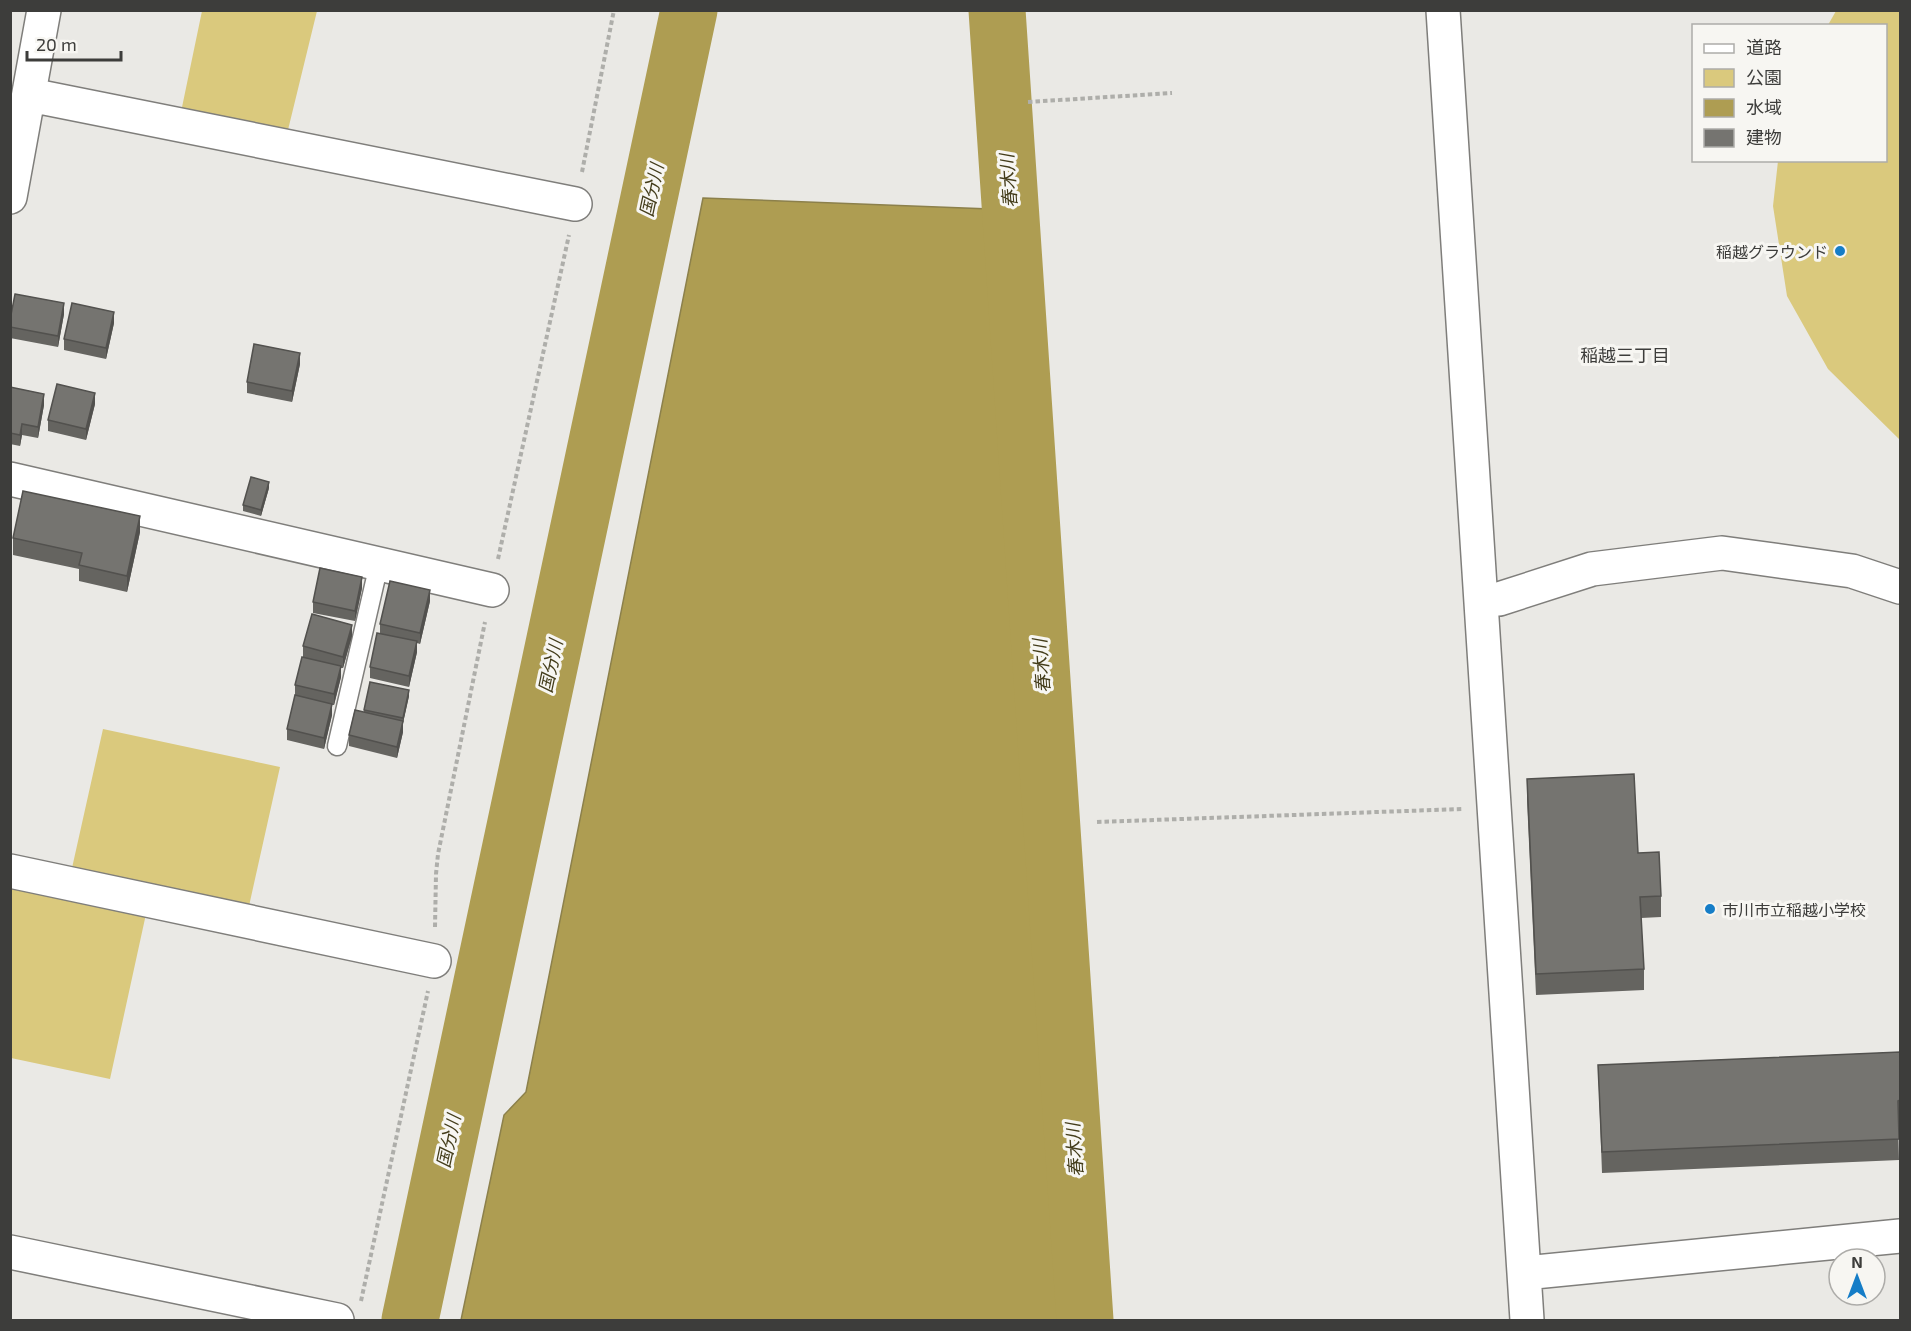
<svg xmlns="http://www.w3.org/2000/svg" width="1911" height="1331" viewBox="0 0 1911 1331" font-family="'Exo 2','Noto Sans JP',sans-serif">
<rect width="100%" height="100%" fill="#eae9e5"/>
<path fill="#dac97d" d="M202,11h115l-30,123 -106,-22z
M1836,11h64v429l-72,-71 -41,-73 -14,-90 5,-45 108,-1v-134l-58,-1z
M103,729l177,38 -31,139 -177,-38z
M11,884l135,30 -36,165 -99,-21z"/>
<path fill="#ae9d52" stroke="#8c804b" stroke-width="1.5" d="M703,198l287,11 78,1111h-607l43,-205 22,-23z"/>
<g fill="none" stroke-linecap="round" stroke-linejoin="round">
<path stroke="#ae9d52" stroke-width="57" d="M997,10l88,1310
M410,1320l279,-1310"/>
<g stroke="#7f7e7b" stroke-width="21">
<path id="lane" d="M337,746l42,-182"/>
</g>
<g stroke="#7f7e7b" stroke-width="36">
<path id="street" d="M1443,10l84,1310
M30,95l545,109
M10,197l34,-187
M10,479l482,111
M1481,599h18l93,-30 130,-16 130,18 48,16
M10,871l424,90
M10,1252l327,68
M1524,1273l376,-37"/>
</g>
<path stroke="#aeaeaa" stroke-width="4" stroke-dasharray="4.5 3" stroke-linecap="butt" d="M1028,102l144,-9
M582,172l32,-162
M498,559l71,-324
M1097,822l365,-13
M435,927l1,-53 2,-20 47,-232
M361,1301l67,-310"/>
<use href="#lane" stroke="#fff" stroke-width="18"/>
<use href="#street" stroke="#fff" stroke-width="33"/>
</g>
<path fill="#656460" d="M64,314l-6,33 -48,-9v-18z
M114,323l-8,36 -42,-9v-11z
M300,364l-8,38 -45,-9v-11z
M10,387l34,18 -6,33 -16,-3 -2,11 -10,-2z
M95,404l-9,36 -38,-9v-11z
M269,488l-8,28 -18,-5v-6z
M140,532l-13,60 -48,-11v-12l-66,-14v-17z
M362,588l-7,33 -42,-8v-11z
M430,601l-10,43 -3,-1v9l-8,35 -39,-9v-11l10,-34v-9z
M352,636l-9,32h-2v9l-7,28h-2v10l-8,34 -37,-9v-11l8,-33v-11l8,-28v-11z
M409,696l-6,27v9l-6,26 -48,-12v-11l15,-23v-2z
M1527,779l111,74 23,43v21l-20,1 3,51v21l-108,5 -9,-195z
M1900,1052v69h-2l1,39 -297,13 -4,-108z"/>
<path fill="#52514e" d="M64,303v11l-6,33v-11z
M114,312v11l-8,36v-11z
M300,353v11l-8,38v-11z
M95,393v11l-9,36v-11z
M44,394v11l-6,33v-11z
M22,424v11l-2,11v-11z
M269,482v6l-8,28v-6z
M140,516v16l-13,60v-16z
M362,577v11l-7,33v-10z
M430,590v11l-10,43v-11z
M352,625v11l-9,32v-11z
M417,641v11l-8,35v-11z
M341,666v11l-7,28v-11z
M409,690v6l-6,27v9l-6,26v-11z
M332,704v11l-8,34v-11z"/>
<path fill="#757470" stroke="#52514e" stroke-width="1.5" d="M15,294l49,9 -6,33 -48,-9v-7z
M72,303l42,9 -8,36 -42,-9z
M254,344l46,9 -8,38 -45,-9z
M57,384l38,9 -9,36 -38,-9z
M10,387l34,7 -6,33 -16,-3 -2,11 -10,-2z
M251,477l18,5 -8,28 -18,-5z
M23,491l117,25 -13,60 -48,-11 3,-12 -69,-15z
M320,568l42,9 -7,34 -42,-9z
M390,581l40,9 -10,43 -40,-9z
M312,614l40,11 -9,32 -40,-11z
M377,633l40,8 -8,35 -39,-9z
M302,657l39,9 -7,28 -39,-9z
M370,682l39,8 -6,28 -39,-8z
M295,695l37,9 -8,34 -37,-9z
M355,710l48,11 -6,26 -48,-12z
M1634,774l4,79 21,-1 2,44 -21,1 4,72 -108,5 -9,-195z
M1900,1052v48l-2,1 1,38 -297,13 -4,-87z"/>
<g fill="#157dc7" stroke="#f7f6f2" stroke-width="2">
<circle cx="1840" cy="251" r="6"/>
<circle cx="1710" cy="909" r="6"/>
</g>
<g text-anchor="middle" dominant-baseline="central" stroke-width="6" stroke-linejoin="round" paint-order="stroke">
<g font-size="16" fill="#3d3d3b" stroke="#f7f6f2" text-anchor="end">
<text x="1828" y="251">稲越グラウンド</text>
<text x="1722" y="909" text-anchor="start">市川市立稲越小学校</text>
</g>
<g font-size="18" font-style="italic" fill="#433c1a" stroke="#f7f6f2">
<text transform="translate(1008 181) rotate(-94)">春木川</text>
<text transform="translate(651 190) rotate(-78)">国分川</text>
<text transform="translate(550 666) rotate(-78)">国分川</text>
<text transform="translate(1041 666) rotate(-94)">春木川</text>
<text transform="translate(448 1141) rotate(-78)">国分川</text>
<text transform="translate(1074 1150) rotate(-94)">春木川</text>
</g>
<g font-size="18" fill="#3d3d3b" stroke="#f7f6f2">
<text x="1625" y="355">稲越三丁目</text>
</g>
</g>
<rect width="1911" height="1331" fill="none" stroke="#3d3d3b" stroke-width="24"/>
<rect x="1692" y="24" width="195" height="138" fill="#f7f6f2" stroke="#adaca9" stroke-width="1.5"/>
<rect x="1704" y="44" width="30" height="9" fill="#ffffff" stroke="#adaca9" stroke-width="1.5"/>
<text x="1746" y="54" font-size="18" fill="#3d3d3b">道路</text>
<rect x="1704" y="69" width="30" height="18" fill="#dac97d" stroke="#adaca9" stroke-width="1.5"/>
<text x="1746" y="84" font-size="18" fill="#3d3d3b">公園</text>
<rect x="1704" y="99" width="30" height="18" fill="#ae9d52" stroke="#adaca9" stroke-width="1.5"/>
<text x="1746" y="114" font-size="18" fill="#3d3d3b">水域</text>
<rect x="1704" y="129" width="30" height="18" fill="#757470" stroke="#adaca9" stroke-width="1.5"/>
<text x="1746" y="144" font-size="18" fill="#3d3d3b">建物</text>
<g transform="translate(1857 1277)"><circle r="28" fill="#f7f6f2" stroke="#adaca9" stroke-width="1.5"/>
<path d="M0-4.5L10 22L0 15L-10 22Z" fill="#157dc7"/>
<text y="-9" font-size="16" font-weight="bold" text-anchor="middle" fill="#3d3d3b">N</text>
</g>
<path d="M27 51v9h94v-9" fill="none" stroke="#3d3d3b" stroke-width="3"/>
<text x="36" y="51" font-size="18" fill="#3d3d3b" stroke="#f7f6f2" stroke-width="4.5" paint-order="stroke">20 m</text>
</svg>
